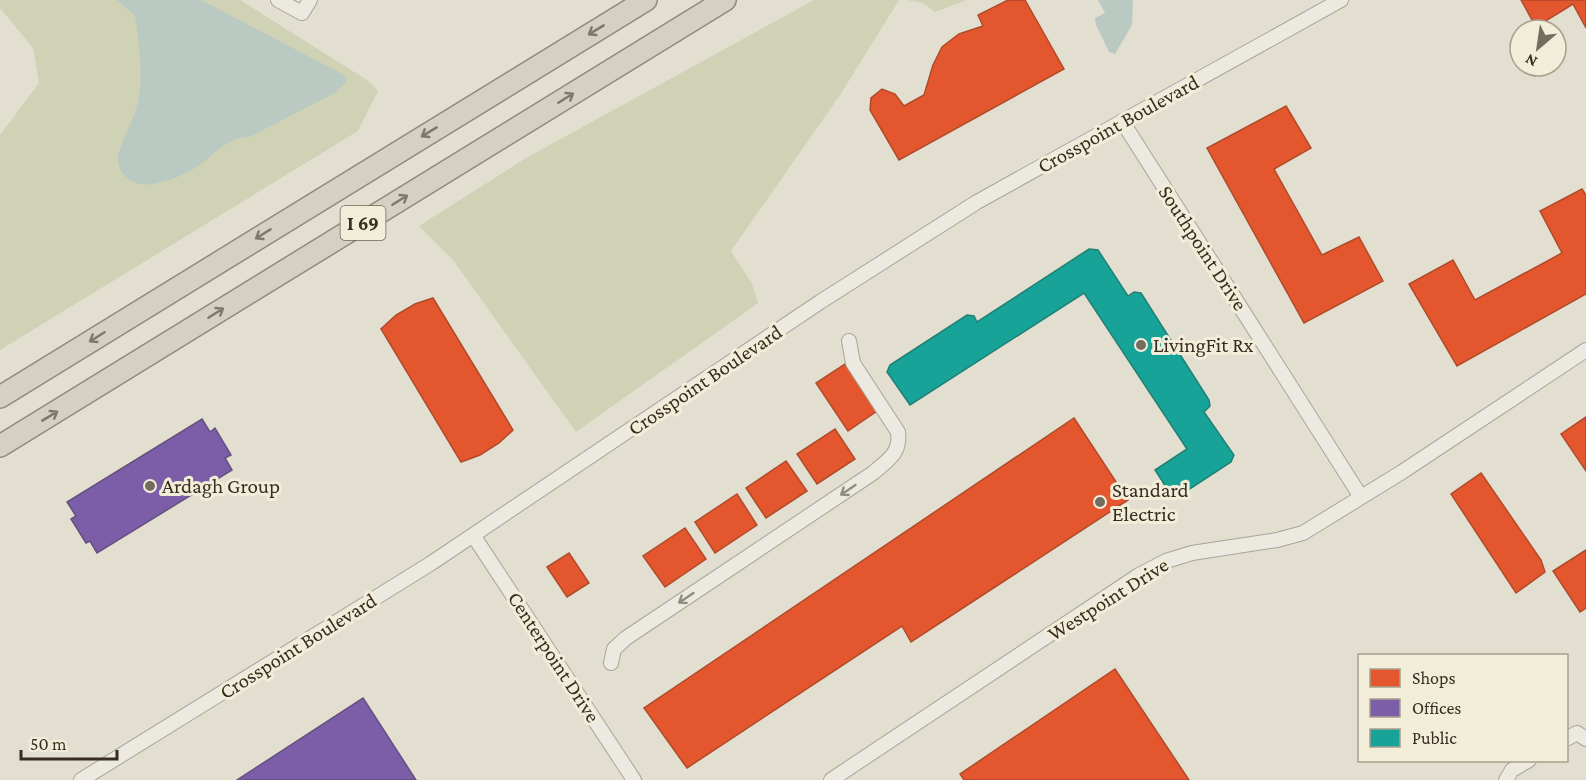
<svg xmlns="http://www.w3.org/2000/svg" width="1586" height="780" viewBox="0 0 1586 780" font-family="'Crimson Pro',serif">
<rect width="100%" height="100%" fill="#e2dfd1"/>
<path fill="#cfd2b5" d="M0,0h240l130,82 8,9 -20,40 -358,219v-215l39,-52 -6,-35 -33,-40z
M814,0h85l-59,95 -109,156 21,33 6,19 -182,129 -123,-172 -34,-34 107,-68z
M907,0h60l-32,12 -12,-9z"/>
<path fill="#bac9c2" d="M117,0h84l141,74 5,7 -12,12 -86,44c-19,-2 -39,21 -54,31 -13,8 -28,14 -43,16 -14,3 -32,-6 -34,-22 -2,-12 17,-44 20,-60 6,-27 1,-59 -3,-86z
M1098,0h35l-1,25 -17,29 -6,-2 -13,-27 -1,-7 10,-5z"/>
<path fill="#e4572e" stroke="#b04b2a" stroke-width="1.5" d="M1008,0h17l39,69 -165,91 -29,-50 1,-12 11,-9 13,5 9,12 20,-11 9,-30 9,-18 17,-13 24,-8 -5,-11z
M1521,0h65v28l-13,-24 -37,23z
M1286,106l25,42 -37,21 48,86 37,-18 24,44 -79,42 -97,-175z
M1582,189l4,6v99l-129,72 -48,-82 44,-24 22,40 87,-47 -22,-42z
M433,298l80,132 -14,13 -19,12 -19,7 -80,-133 15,-14 19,-11z
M845,364l32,47 -29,20 -32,-48z
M1586,417v54l-25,-37z
M1074,418l54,82 -217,142 -9,-16 -215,142 -43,-60z
M835,429l20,30 -38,25 -20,-30z
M786,461l21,30 -41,27 -20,-30z
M1481,473l60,87 4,12 -29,21 -65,-99z
M737,494l20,31 -42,28 -20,-31z
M685,528l21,31 -41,28 -22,-31z
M1586,550v58l-6,4 -27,-41z
M569,553l20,30 -22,14 -20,-30z
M1115,669l74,111h-225l-4,-6z"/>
<path fill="#7b5ea7" stroke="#67507f" stroke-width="1.5" d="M202,419l8,13 5,-4 16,27 -6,3 7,12 -135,83 -7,-12 -4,2 -15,-24 5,-3 -9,-14z
M363,698l53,82h-179z"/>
<path fill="#17a398" stroke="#218074" stroke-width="1.5" d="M1089,249l9,1 30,46 6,-4 7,1 68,107 1,6 -6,6 30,43 -3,7 -52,34 -8,-1 -16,-25 32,-21 -103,-156 -174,112 -23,-33 3,-7 77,-50 7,1 3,6z"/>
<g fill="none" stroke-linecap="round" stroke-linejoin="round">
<g stroke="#a8a499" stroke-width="16">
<path id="minor" d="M278,0l24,13 8,-13
M1122,121l239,376
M473,535l161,245
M611,663l3,-14 12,-11 247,-165c15,-13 28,-20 25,-41l-45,-69 -4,-22
M1566,739l11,-6 9,6
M81,780l349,-216 390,-262 157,-100 364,-202
M831,780l308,-205 27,-14 26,-8 85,-13 26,-7 99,-61 184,-122
M1506,780l6,-10 17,-10"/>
</g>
<g stroke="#8e8a80" stroke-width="24">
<path id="highway" d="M0,397l646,-397
M0,446l725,-446"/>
</g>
<use href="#minor" stroke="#ece9e1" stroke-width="14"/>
<use href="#highway" stroke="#d6d0c2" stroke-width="21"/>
</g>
<defs><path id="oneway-shaft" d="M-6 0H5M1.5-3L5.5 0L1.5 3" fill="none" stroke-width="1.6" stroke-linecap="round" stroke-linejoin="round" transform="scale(1.5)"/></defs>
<g stroke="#7f7769">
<use href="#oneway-shaft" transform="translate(596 30) rotate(149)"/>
<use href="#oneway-shaft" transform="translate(566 98) rotate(-32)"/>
<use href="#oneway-shaft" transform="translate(429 132) rotate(149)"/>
<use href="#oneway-shaft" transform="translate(400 200) rotate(-32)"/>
<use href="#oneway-shaft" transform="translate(263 234) rotate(148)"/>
<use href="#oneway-shaft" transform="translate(216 313) rotate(-32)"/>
<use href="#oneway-shaft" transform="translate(97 337) rotate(148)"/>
<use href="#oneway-shaft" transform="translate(50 416) rotate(-31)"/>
</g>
<g stroke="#928c81">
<use href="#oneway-shaft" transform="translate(848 490) rotate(146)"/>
<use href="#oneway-shaft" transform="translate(686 598) rotate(146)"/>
</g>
<g fill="#736c5f" stroke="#f2edd8" stroke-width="2">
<circle cx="1141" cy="345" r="6"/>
<circle cx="150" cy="486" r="6"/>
<circle cx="1100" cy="502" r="6"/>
</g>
<g text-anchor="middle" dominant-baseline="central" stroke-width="6" stroke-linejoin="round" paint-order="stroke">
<rect fill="#f2edd8" stroke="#6f6758" stroke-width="1.5" x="340.5" y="206" width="45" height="34" rx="4.5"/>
<g font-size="20" font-weight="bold" fill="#372e21">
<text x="363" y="223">I 69</text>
</g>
<g font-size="21" fill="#372e21" stroke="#f2edd8">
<text transform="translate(1118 124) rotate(-29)">Crosspoint Boulevard</text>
<text transform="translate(1203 248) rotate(57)">Southpoint Drive</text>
<text transform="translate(705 380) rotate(-34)">Crosspoint Boulevard</text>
<text transform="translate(1108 599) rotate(-32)">Westpoint Drive</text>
<text transform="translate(298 646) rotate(-32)">Crosspoint Boulevard</text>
<text transform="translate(554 657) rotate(57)">Centerpoint Drive</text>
</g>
<g font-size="21" fill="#372e21" stroke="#f2edd8" text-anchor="start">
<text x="1153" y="345">LivingFit Rx</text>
<text x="162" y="486">Ardagh Group</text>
<text x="1112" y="490">Standard<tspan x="1112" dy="24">Electric</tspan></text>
</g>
</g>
<rect x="1358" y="654" width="210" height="108" fill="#f2edd8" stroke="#a7a18f" stroke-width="1.5"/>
<rect x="1370" y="669" width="30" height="18" fill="#e4572e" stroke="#a7a18f" stroke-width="1.5"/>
<text x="1412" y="684" font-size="18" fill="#372e21">Shops</text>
<rect x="1370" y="699" width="30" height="18" fill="#7b5ea7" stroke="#a7a18f" stroke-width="1.5"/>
<text x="1412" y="714" font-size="18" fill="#372e21">Offices</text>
<rect x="1370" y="729" width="30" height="18" fill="#17a398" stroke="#a7a18f" stroke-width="1.5"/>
<text x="1412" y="744" font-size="18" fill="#372e21">Public</text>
<g transform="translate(1538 48) rotate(209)"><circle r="28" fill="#f2edd8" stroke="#a7a18f" stroke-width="1.5"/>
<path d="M0-4.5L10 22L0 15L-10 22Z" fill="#736c5f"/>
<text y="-9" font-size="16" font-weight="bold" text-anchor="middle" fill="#372e21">N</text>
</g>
<path d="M21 750v9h96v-9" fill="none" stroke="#372e21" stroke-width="3"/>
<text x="30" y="750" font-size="18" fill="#372e21" stroke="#f2edd8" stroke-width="4.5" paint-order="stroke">50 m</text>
</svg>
